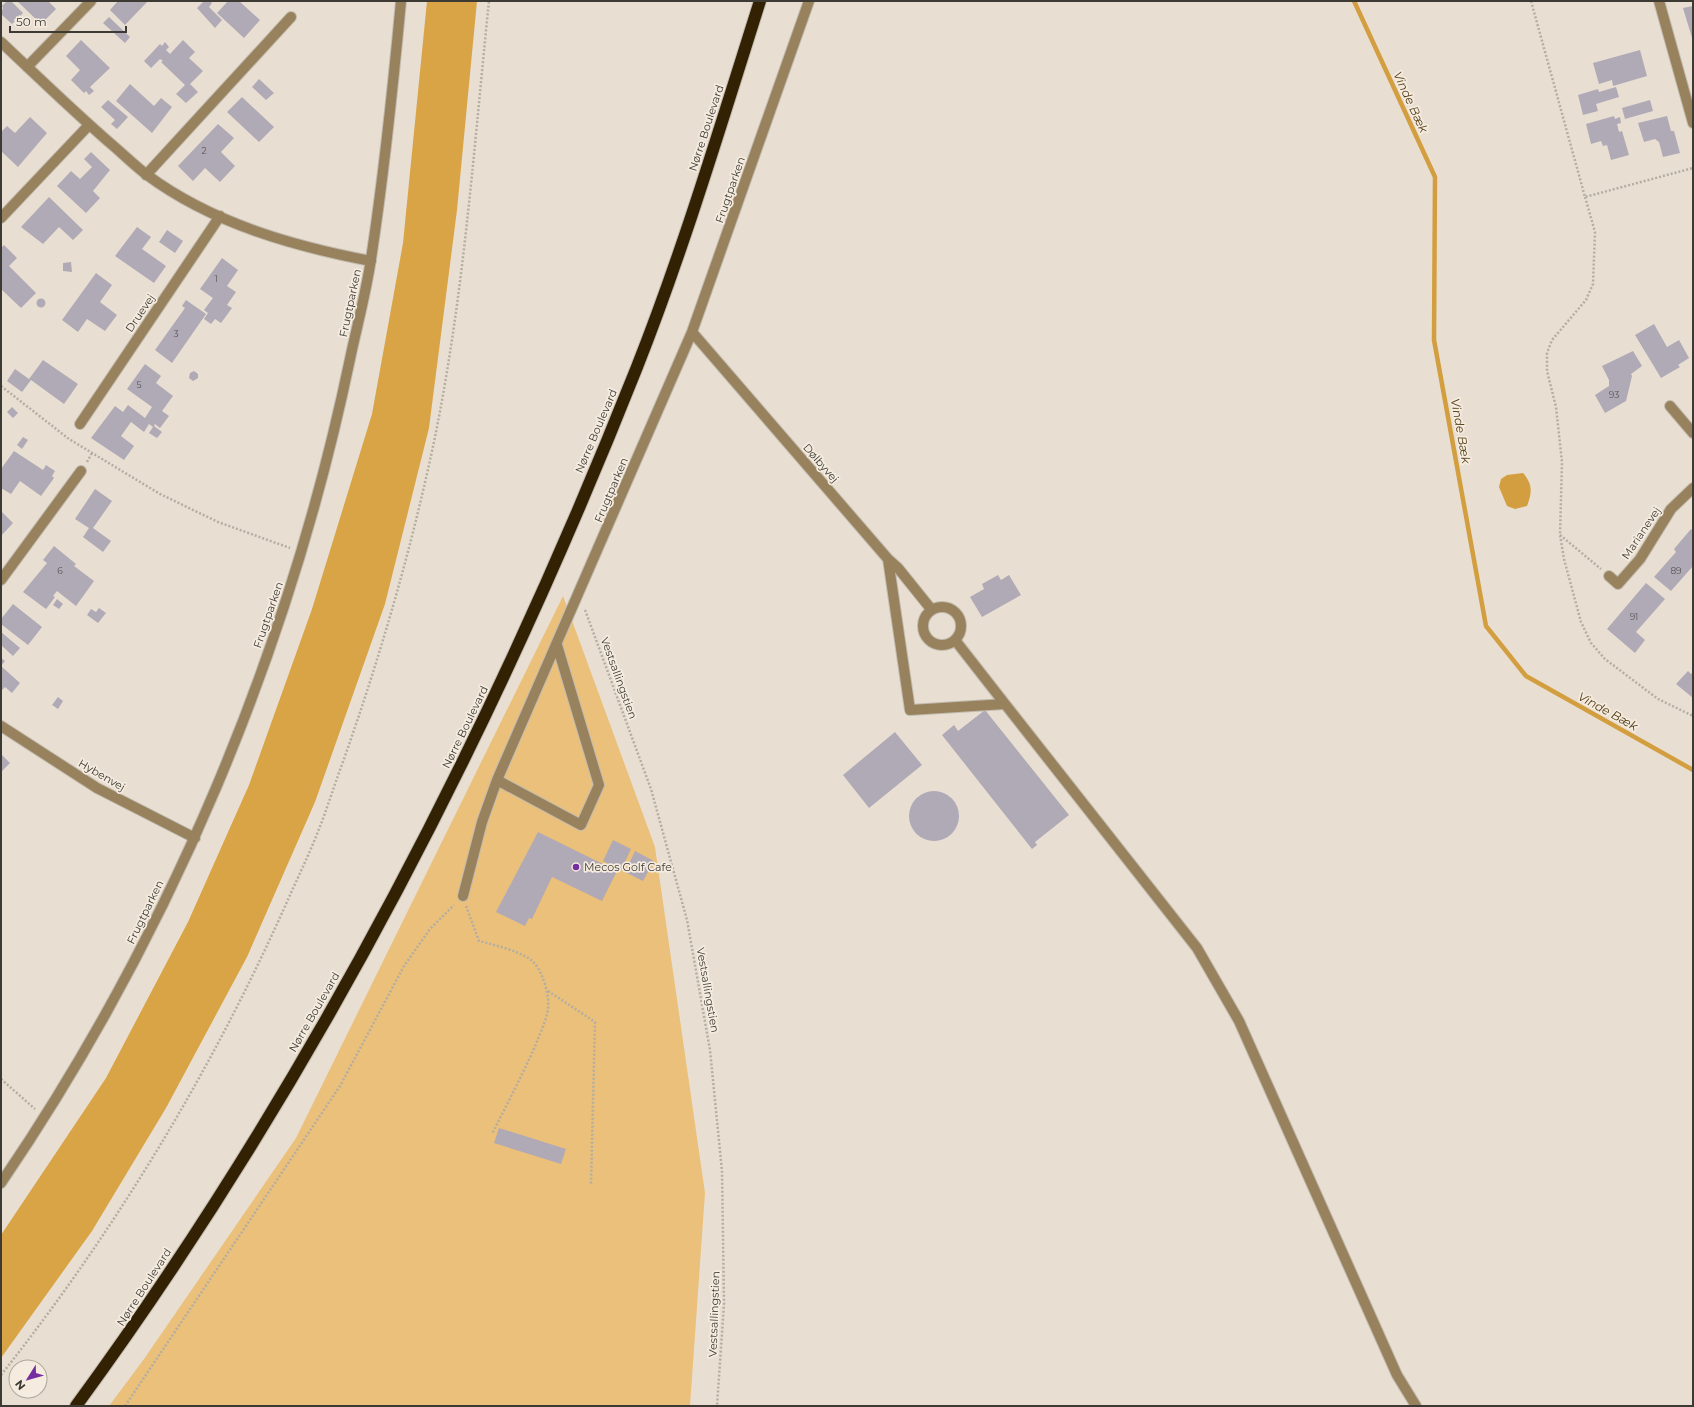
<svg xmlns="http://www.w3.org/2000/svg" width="1694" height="1407" viewBox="0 0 1694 1407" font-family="Montserrat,sans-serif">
<rect width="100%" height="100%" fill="#e8dfd2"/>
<path fill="#eac07b" d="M563,596l92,251 50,346 -15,213h-581l35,-47 152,-221z"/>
<path fill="#d9a446" d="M427,1h50l-20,209 -28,218 -44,176 -70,198 -68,155 -81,151 -74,123 -91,127v-123l105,-157 82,-156 61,-137 63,-176 60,-195 31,-171z"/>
<path fill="#d39e3f" d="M1523,473c10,11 9,20 4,33l-12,3 -8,-3 -8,-19 2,-8 6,-4z"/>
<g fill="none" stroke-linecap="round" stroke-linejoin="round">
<path stroke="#d39e3f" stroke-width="4.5" d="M1354,1l81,176 -1,163 52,286 40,50 167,94"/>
</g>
<path fill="#b0a9b6" d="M7,1h4l12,12 -11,11 -11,-10 2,-6 -1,-2z
M17,1h31l8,8 -15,15z
M118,1h30l-23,24 -15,-15z
M204,1h6l2,2 -3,4 13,13 -7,8 -18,-20z
M228,1h11l21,19 -16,18 -27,-25z
M1693,6v35l-10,-33z
M109,17l21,20 -5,6 -22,-20z
M81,40l29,28 -20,19 4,4 -5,4 -3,-4 -2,2 -13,-13 9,-10 -14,-14z
M183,40l12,12 -6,6 14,13 -13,13 8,8 -12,11 -10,-9 9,-9 -24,-23 2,-1 -3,-2 -9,9 -7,-7 16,-17 2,2 3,-4 4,5 -3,3 4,4z
M1640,50l7,26 -34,10 -1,-6 -13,4 -6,-21z
M259,79l15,14 -8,7 -14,-13z
M130,84l24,22 7,-8 11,9 -20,26 -36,-32z
M1616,87l3,10 -23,7 2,7 -15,4 -5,-20 20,-6 1,3z
M242,97l32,30 -15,15 -32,-30z
M108,100l20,17 -11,12 -6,-5 4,-4 -14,-13z
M1650,100l3,11 -28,8 -3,-11z
M1614,116l1,3 5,-2 1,6 -4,1 2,8 3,-1 7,24 -18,5 -4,-15 -4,1 -2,-5 -10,3 -5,-20z
M1667,116l4,15h3l6,22 -17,4 -4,-15 -4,-3 -11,3 -6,-19z
M30,117l17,16 -29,34 -17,-16v-19l6,-6 8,7z
M218,124l16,14 -13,14 14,14 -15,16 -15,-14 -12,13 -15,-15z
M91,152l19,18 -17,21 7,7 -14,15 -29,-27 14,-15 9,8 12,-12 -8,-8z
M49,197l34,33 -10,10 -14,-13 -16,17 -22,-17z
M137,227l14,10 -9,12 24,17 -12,17 -39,-27z
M167,230l16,11 -8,12 -16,-11z
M4,245l13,13 -8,8 27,27 -15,15 -20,-19v-41z
M222,258l16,12 -11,16 9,6 -9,13 5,3 -11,15 -6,-4 -4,5 -7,-5 4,-6 -4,-3 9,-12 -13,-9z
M71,262l1,10 -9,-1v-8z
M96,273l16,12 -12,17 17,13 -12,16 -18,-12 -9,13 -16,-12z
M36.5 303a4.5 4.5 0 1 1 9 0a4.5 4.5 0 1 1-9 0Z
M186,300l20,14 -34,49 -17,-13 30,-42 -3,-2z
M1654,324l13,23 12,-7 10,18 -11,7 2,2 -19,11 -26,-43z
M1633,351l9,15 -11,8 1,2 -6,25 -21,12 -10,-18 14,-9v-6l-7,-14z
M43,360l35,24 -14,20 -33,-24 -9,12 -15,-11 8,-12 14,10z
M145,364l16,12 -5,7 17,13 -11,15 7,5 -9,12 -5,-4 -1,2 8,6 -5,6 -8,-5 4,-6 -4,-3 -5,8 -13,-10 -10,14 13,10 -10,14 -33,-22 24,-32 8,6 5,-7 17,13 7,-11 -25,-18z
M194,371l4,3v4l-5,3 -4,-3 1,-5z
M12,407l6,6 -5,5 -6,-6z
M23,437l5,3 -6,9 -5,-4z
M14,451l29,19 3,-5 9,6 -3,5 2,2 -13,18 -21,-15 -9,13 -10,-6v-19z
M95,489l17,12 -19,27 18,13 -8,11 -20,-15 6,-9 -14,-9z
M1,511l12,12 -12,13z
M1691,529l2,2v35l-22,25 -17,-14 22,-25 -2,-3z
M54,546l22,18 -2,2 20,15 -18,25 -19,-15 -4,5 2,1 -9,12 -23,-17 24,-29 -4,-3z
M998,575l3,5 8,-5 12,20 -39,22 -12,-20 14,-8 -2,-5z
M1646,583l19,16 -29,33 9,8 -10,13 -28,-24z
M57,599l6,5 -4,5 -6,-4z
M13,604l29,23 -14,18 -27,-21v-5z
M99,608l7,5 -8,10 -11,-8 4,-6 5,3z
M1,632l19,16 -7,8 -12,-11z
M1,658l4,3 -4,5 19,17 -8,10 -7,-6 -4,4z
M1688,671l3,3 2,-2v26l-17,-14z
M58,697l5,4 -5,8 -6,-4z
M985,710l84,105 -34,27 2,3 -5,4 -90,-114 12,-10 4,6z
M895,732l27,33 -53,43 -26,-33z
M1,754l9,9 -9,9z
M909 816a25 25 0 1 1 50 0a25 25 0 1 1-50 0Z
M538,832l79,39 -15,30 -50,-24 -20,42 -3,-1 -4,8 -29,-14z
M613,840l18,9 -10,21 -18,-9z
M635,851l19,10 -11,20 -18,-9z
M499,1128l67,21 -5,15 -67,-21z"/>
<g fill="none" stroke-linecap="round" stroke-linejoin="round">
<g stroke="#c2bbaf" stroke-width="12">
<path id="minor" d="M1659,1l34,122
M1,42c36,34 72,69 109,101 12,10 24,22 37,32 65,48 145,71 224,86
M27,67l64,-66
M146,175l145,-158
M1,218l88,-93
M692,332l196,227 10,9 33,41
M1670,406l23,27
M80,424l140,-208
M888,559l22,151 95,-6 192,244 42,73 158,354 19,31
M1609,576l9,8 22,-25 31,-50 22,-21
M1,580l80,-109
M923 626a19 19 0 1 1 38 0a19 19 0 1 1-38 0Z
M955,640l50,64
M1,726l96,62 98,50
M497,780l84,45 18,-40 -42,-140
M463,896l19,-74 15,-42 195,-448 117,-331
M1,1183c169,-248 288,-531 349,-824 7,-33 16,-66 21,-100 13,-85 22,-172 30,-258"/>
</g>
<g stroke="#c2bbaf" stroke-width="14">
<path id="highway" d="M76,1406c233,-318 416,-673 561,-1039 47,-119 84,-243 123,-366"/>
</g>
<path stroke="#b4ada2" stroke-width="2.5" stroke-dasharray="2 2" stroke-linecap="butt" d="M1531,1l54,196 108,-29
M1585,197l10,35 -2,52 -7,16 -34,40 -5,13v18l9,36 6,55 -2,73 4,24 17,63 10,21 14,16 53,40 35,17
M1,386l68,53 91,55 58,28 72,26
M87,462l5,-9
M1560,535l41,34
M585,610l66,179 36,131 23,130 12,121 2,133 -7,102
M466,906l13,35c15,4 47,11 56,23 8,9 15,33 13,45 -2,13 -8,24 -12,35 -13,30 -29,60 -44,90
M548,991l47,31 -4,162
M1,1079l34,30
M1,1375c114,-144 210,-303 285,-471 11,-25 23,-49 33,-75 9,-23 16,-46 25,-70 37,-105 68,-212 91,-322 29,-143 39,-291 54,-436
M125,1406l215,-320 64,-120 26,-37 24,-24"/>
<use href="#minor" stroke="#98825e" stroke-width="10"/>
<use href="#highway" stroke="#322103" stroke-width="12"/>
</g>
<circle fill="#752da0" stroke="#f5ecdf" stroke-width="1.5" cx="576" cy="867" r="4"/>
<g text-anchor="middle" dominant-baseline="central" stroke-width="3.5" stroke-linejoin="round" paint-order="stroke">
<g font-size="9" fill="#5a5654">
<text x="204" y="150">2</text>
<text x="216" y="278">1</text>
<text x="176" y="333">3</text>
<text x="139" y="384">5</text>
<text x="1614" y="394">93</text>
<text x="60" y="570">6</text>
<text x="1676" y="570">89</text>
<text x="1634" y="616">91</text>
</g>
<g font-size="11" fill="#3d3a34" stroke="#f5ecdf">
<text transform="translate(706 128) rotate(-72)">Nørre Boulevard</text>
<text transform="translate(730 190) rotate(-71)">Frugtparken</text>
<text transform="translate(350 303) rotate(-78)">Frugtparken</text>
<text transform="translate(140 313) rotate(-56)">Druevej</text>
<text transform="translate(596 431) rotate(-67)">Nørre Boulevard</text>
<text transform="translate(821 463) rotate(49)">Dølbyvej</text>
<text transform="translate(611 490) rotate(-67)">Frugtparken</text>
<text transform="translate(1641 533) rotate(-56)">Marianevej</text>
<text transform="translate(268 615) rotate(-71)">Frugtparken</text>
<text transform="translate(619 678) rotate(70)">Vestsallingstien</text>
<text transform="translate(465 727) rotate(-64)">Nørre Boulevard</text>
<text transform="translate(102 775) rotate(30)">Hybenvej</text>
<text transform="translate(145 912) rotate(-64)">Frugtparken</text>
<text transform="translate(708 990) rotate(80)">Vestsallingstien</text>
<text transform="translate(314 1012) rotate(-60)">Nørre Boulevard</text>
<text transform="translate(144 1287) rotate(-57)">Nørre Boulevard</text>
<text transform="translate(714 1314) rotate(-88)">Vestsallingstien</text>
</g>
<g font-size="11" fill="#3d3a34" stroke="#f5ecdf" text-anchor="start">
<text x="584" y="867">Mecos Golf Cafe</text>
</g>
<g font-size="12" font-style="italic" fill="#523c15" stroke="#f5ecdf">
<text transform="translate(1411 102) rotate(65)">Vinde Bæk</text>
<text transform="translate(1461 431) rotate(80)">Vinde Bæk</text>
<text transform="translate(1608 711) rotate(29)">Vinde Bæk</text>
</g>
</g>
<rect width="1694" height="1407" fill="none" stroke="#3d3a34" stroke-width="4"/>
<g transform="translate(28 1379) rotate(233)"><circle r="19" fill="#f5ecdf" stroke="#aba59b"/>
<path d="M0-3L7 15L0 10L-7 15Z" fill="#752da0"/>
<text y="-6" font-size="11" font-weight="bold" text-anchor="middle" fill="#3d3a34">N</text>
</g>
<path d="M10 26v6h116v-6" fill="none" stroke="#3d3a34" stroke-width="2"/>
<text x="16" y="26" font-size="12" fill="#3d3a34" stroke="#f5ecdf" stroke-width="3" paint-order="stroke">50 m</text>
</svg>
